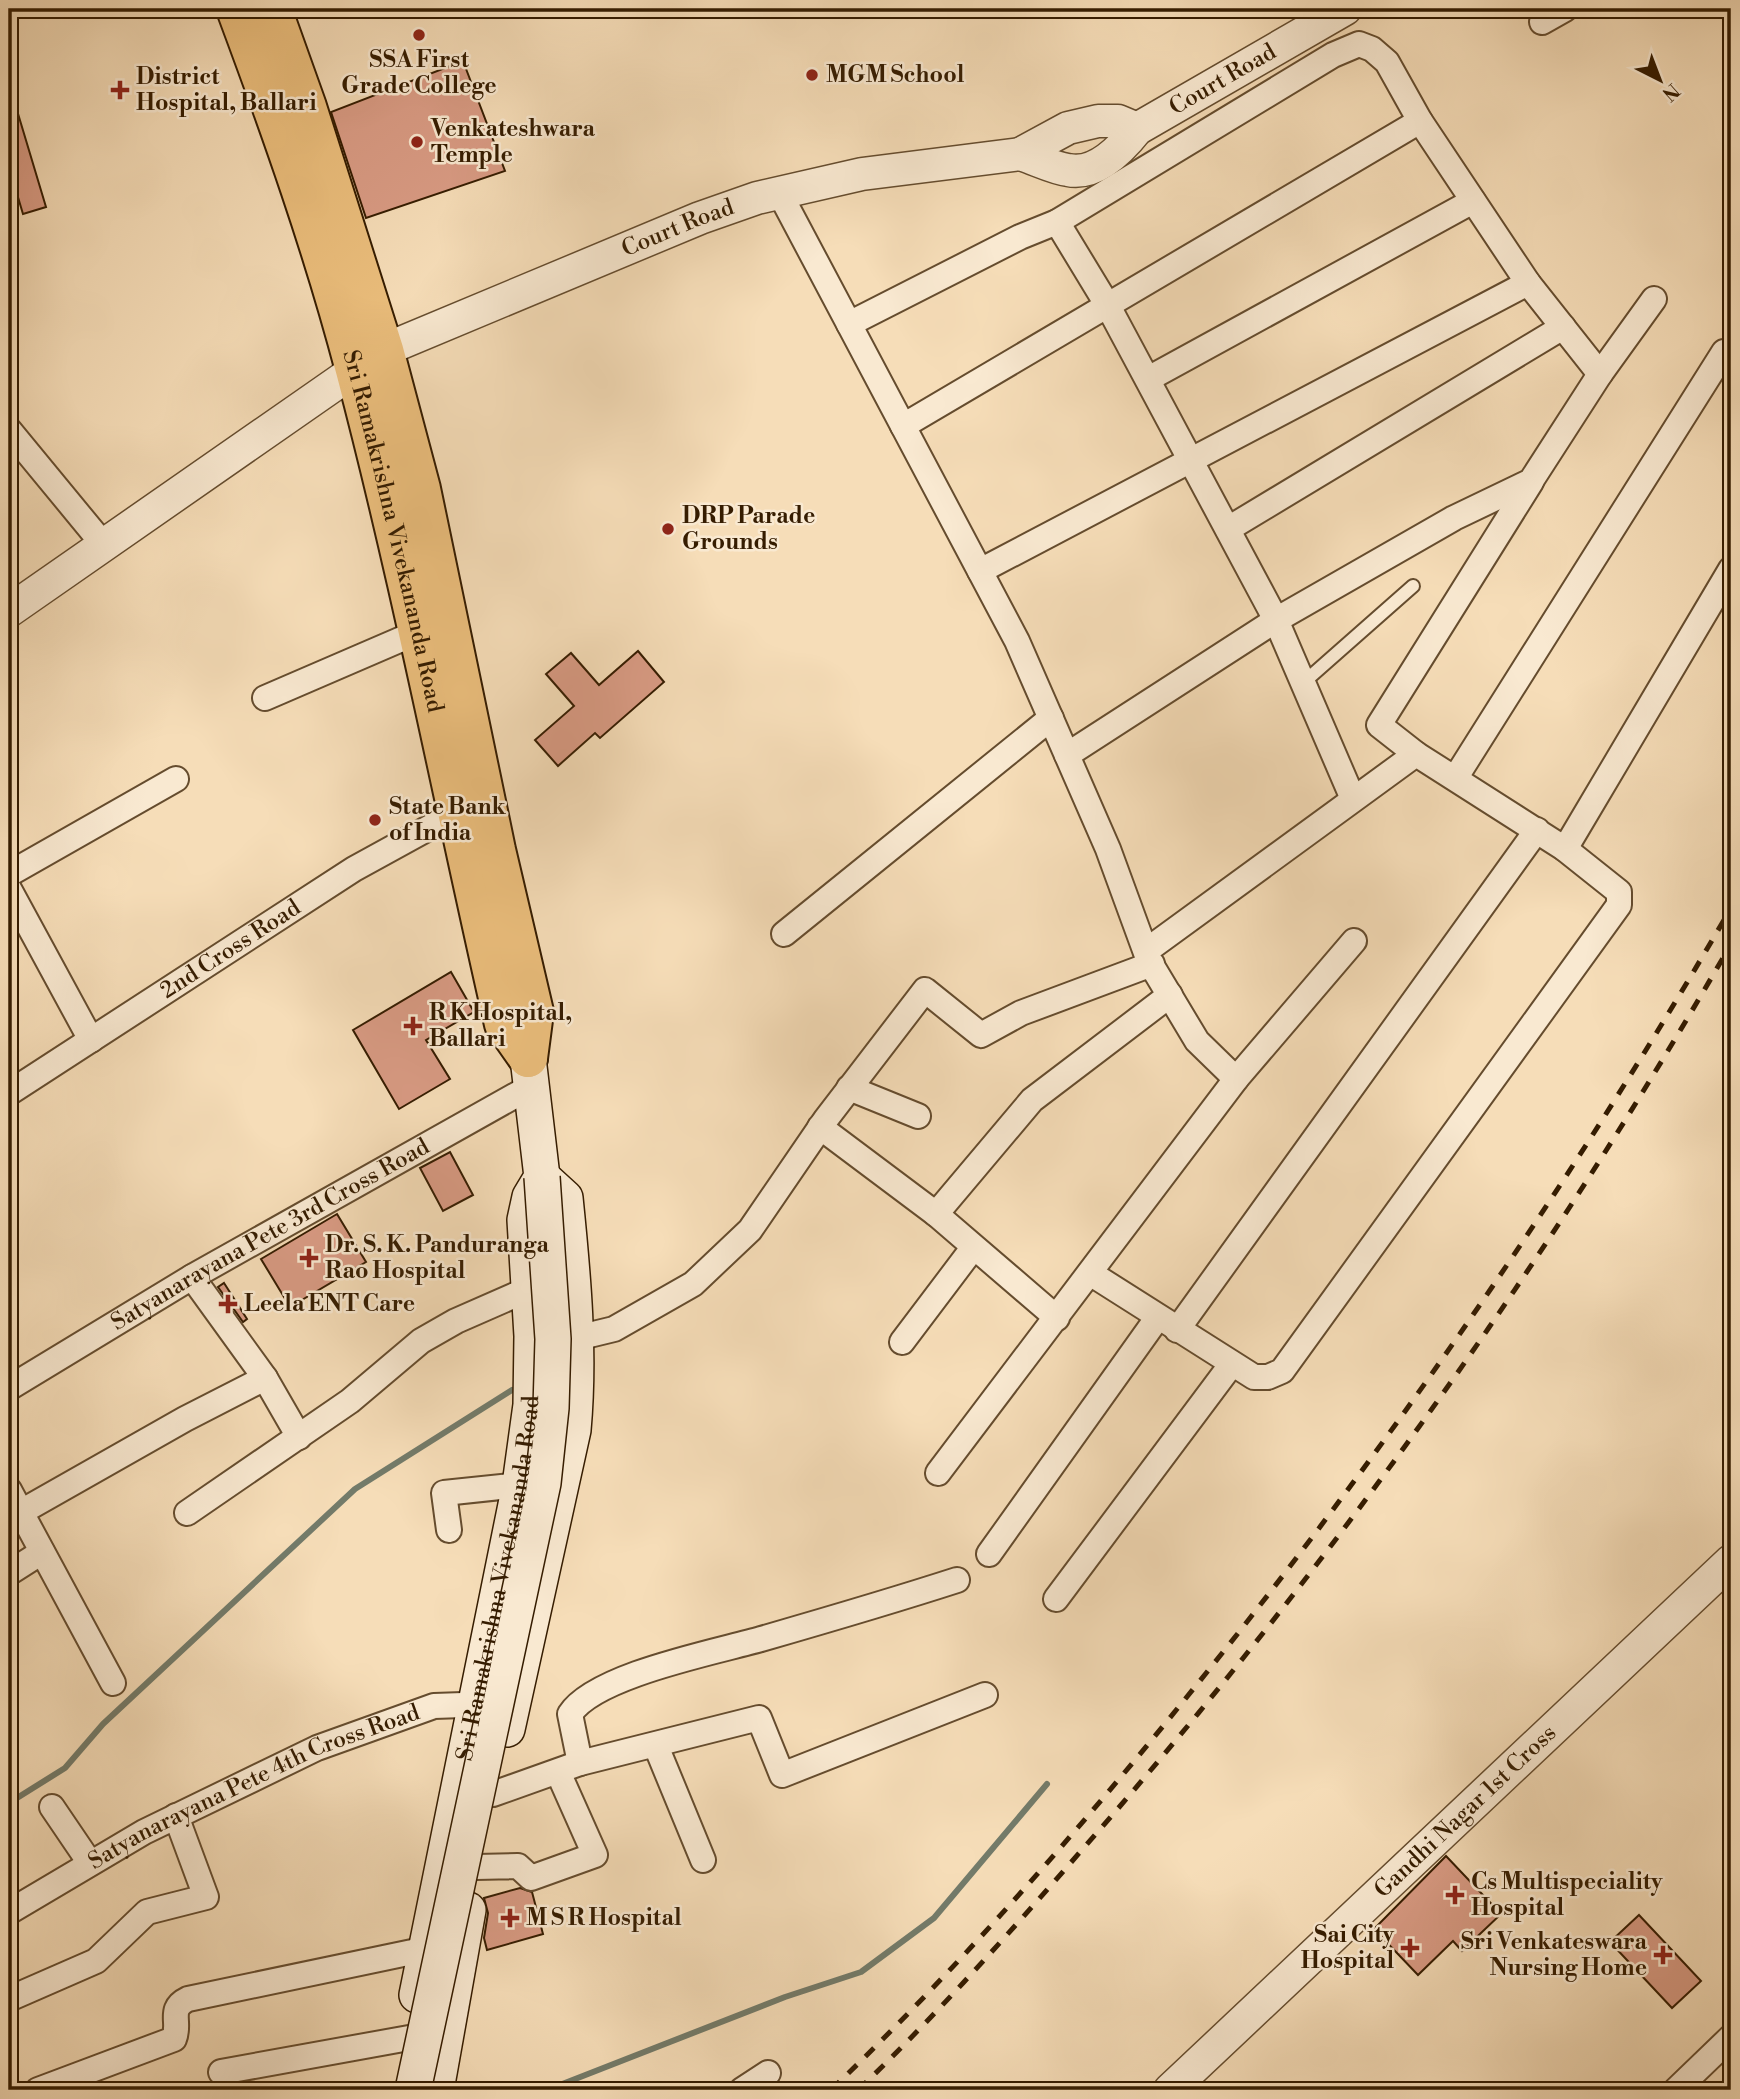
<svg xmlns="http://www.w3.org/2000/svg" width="1740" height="2099" viewBox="0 0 1740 2099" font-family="'Libre Bodoni',serif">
<rect width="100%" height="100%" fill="#f6ddb8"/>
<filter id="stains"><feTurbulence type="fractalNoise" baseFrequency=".00286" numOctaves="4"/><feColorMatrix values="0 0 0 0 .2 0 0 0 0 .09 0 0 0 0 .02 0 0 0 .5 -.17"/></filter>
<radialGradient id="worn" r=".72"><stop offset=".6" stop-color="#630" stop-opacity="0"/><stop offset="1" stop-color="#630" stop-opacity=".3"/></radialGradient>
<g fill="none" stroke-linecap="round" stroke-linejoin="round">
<path stroke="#737b6a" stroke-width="6" d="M9,1803l56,-35 38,-44 252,-235 157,-99
M547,2090l238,-93 76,-25 73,-54 113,-134"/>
</g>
<path fill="#d99b84" stroke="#351c00" stroke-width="2" d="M463,61l42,110 -139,47 -35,-106z
M9,97h4l33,110 -23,7 -14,-47z
M638,651l26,31 -64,56 -5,-5 -37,33 -23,-26 39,-34 -28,-32 25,-21 28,32z
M451,972l23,40 -48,28 24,39 -51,30 -46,-79z
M450,1152l23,43 -30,16 -23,-43z
M337,1214l29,48 -76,45 -29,-48z
M224,1283l23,36 -4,3 -25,-35z
M1446,1856l55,58 -39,37 -9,-10 -35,34 -44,-46z
M520,1888l12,4 11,42 -56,16 -3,-12 4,-25 -4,-15z
M1639,1915l62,66 -29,27 -62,-66z"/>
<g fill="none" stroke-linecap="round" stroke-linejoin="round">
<g stroke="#654c2e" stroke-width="16">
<path id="service" d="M1303,683l110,-97"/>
</g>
<g stroke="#654c2e" stroke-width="28">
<g id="minor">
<path d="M1542,22l23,-13"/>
<path d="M779,192l238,449 91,208 41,112 48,80 39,38"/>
<path d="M1057,222l51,84 168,314 77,179"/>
<path d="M849,324l171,-87 37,-15 276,-167 26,-11 13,5 15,13 33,59 108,162 72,91"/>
<path d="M1148,379l325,-178"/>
<path d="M903,426l517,-305"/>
<path d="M9,430l94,114"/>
<path d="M1228,529l335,-202"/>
<path d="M980,571l548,-288"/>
<path d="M265,698l153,-66"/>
<path d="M1416,754l-37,-29 152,-243"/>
<path d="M1067,755l209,-135 178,-102 77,-37 69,-107 54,-75"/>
<path d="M1456,777l268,-425"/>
<path d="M1565,849l166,-280"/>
<path d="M9,874l167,-95"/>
<path d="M9,889l82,151"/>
<path d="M784,934l267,-216"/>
<path d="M849,1088l69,28"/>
<path id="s1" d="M9,1093l345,-224 102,-56"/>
<path d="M820,1127l116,87 121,104"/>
<path d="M936,1214l96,-114 138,-105"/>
<path d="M1090,1273l164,104h14l14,-6 337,-466v-13l-54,-43 -149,-95 -270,197"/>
<path d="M192,1277l73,101 34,59"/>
<path d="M1177,1330l360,-500"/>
<path d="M577,1338l37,-9 79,-45 57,-54 76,-111 99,-129 56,45 40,-22 131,-49"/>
<path d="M902,1342l71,-94"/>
<path id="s2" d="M9,1388l183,-111 340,-191"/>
<path d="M938,1473l298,-394 118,-138"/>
<path d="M9,1490l104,193"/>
<path d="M21,1512l164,-93 80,-41"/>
<path d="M187,1513l163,-112 71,-60 35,-20 73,-32"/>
<path d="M449,1530l-5,-37 76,-8"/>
<path d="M989,1554l169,-237"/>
<path d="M9,1573l33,-21"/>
<path d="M1056,1599l175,-234"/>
<path d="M656,1746l47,114"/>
<path d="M580,1763l-10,-49c25,-39 146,-62 191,-75 66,-19 131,-38 196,-59"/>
<path d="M493,1794l87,-31 179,-45 23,57 203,-80"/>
<path d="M52,1807l38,56"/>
<path d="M476,1867l42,-1 13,12 64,-23 -37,-83"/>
<path id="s3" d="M9,1912l135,-80 173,-84 117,-42 58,-2"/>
<path d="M9,1999l87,-38 51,-49 59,-15 -30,-81"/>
<path d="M221,2072l188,-34h30"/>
<path d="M38,2090l136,-51c7,-17 -7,-30 14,-40l253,-53"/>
<path d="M742,2090l26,-17"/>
<path d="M1676,2090l55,-53"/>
</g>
</g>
<g stroke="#654c2e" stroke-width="35">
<g id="tertiary">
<path id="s4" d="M1020,154c16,5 33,14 48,16 28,6 54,-22 69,-41l208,-120"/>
<path id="s5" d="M9,611l375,-261 316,-132 57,-20 105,-24 158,-20 48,-26 30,-7h20l19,8"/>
<path id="s6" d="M1170,2090l561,-529"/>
</g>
</g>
<g stroke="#351c00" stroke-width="38">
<g id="secondary">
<path d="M507,1729l66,-299c7,-77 0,-154 -8,-232l-23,-21"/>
<path id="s7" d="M417,1995l103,-510 11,-80 1,-69 -7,-116 5,-23 12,-20 -14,-119"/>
<path d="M436,2090l32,-180"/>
</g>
</g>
<g stroke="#351c00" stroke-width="42">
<g id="primary">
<path id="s8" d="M236,9c44,118 87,239 119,361 57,216 99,436 149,654l24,34"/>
<path d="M272,9l35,98 77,243 37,139 75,361 38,162 -6,46"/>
</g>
</g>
<use href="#service" stroke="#f9e9d1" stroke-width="12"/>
<use href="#minor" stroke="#f9e9d1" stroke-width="24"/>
<use href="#tertiary" stroke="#f9e9d1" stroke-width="32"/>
<use href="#secondary" stroke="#f9e9d1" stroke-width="35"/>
<use href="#primary" stroke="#ebbe7c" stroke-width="38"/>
<path stroke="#351c00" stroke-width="5" stroke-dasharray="12 12" stroke-linecap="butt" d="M831,2090c148,-142 280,-297 408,-458 181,-230 345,-471 492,-724
M858,2090c84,-80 161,-168 237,-255 240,-275 454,-575 636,-891"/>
<g stroke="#351c00" stroke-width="38" stroke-linecap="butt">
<path id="secondary-bridge" d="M413,2090l130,-607 8,-75 2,-69 -11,-162"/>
</g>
<use href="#secondary-bridge" stroke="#f9e9d1" stroke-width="35"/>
</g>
<g fill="#8f2418" stroke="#f9e9d1" stroke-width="2.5">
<circle cx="419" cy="35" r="7"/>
<circle cx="812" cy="75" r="7"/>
<path d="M116.5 79.5h7v7h7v7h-7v7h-7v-7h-7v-7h7z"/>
<circle cx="417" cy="142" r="7"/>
<circle cx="668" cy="529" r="7"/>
<circle cx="375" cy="820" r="7"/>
<path d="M409.5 1015.5h7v7h7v7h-7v7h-7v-7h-7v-7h7z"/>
<path d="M305.5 1247.5h7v7h7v7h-7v7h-7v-7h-7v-7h7z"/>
<path d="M224.5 1293.5h7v7h7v7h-7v7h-7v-7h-7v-7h7z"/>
<path d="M1451.5 1884.5h7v7h7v7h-7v7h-7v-7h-7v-7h7z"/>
<path d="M506.5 1907.5h7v7h7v7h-7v7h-7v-7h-7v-7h7z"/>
<path d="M1406.5 1937.5h7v7h7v7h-7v7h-7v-7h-7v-7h7z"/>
<path d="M1659.5 1944.5h7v7h7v7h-7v7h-7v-7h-7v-7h7z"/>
</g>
<g text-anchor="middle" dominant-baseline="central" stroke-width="5" stroke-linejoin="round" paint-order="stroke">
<g font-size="23" font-weight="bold" fill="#351c00" stroke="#f9e9d1" text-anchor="start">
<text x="419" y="60" text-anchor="middle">SSA First<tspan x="419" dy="26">Grade College</tspan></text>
<text x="826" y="75">MGM School</text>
<text x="136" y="77">District<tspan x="136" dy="26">Hospital, Ballari</tspan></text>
<text x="431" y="129">Venkateshwara<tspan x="431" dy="26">Temple</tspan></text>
<text x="682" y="516">DRP Parade<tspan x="682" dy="26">Grounds</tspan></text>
<text x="389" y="807">State Bank<tspan x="389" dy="26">of India</tspan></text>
<text x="429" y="1013">R K Hospital,<tspan x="429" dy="26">Ballari</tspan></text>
<text x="325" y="1245">Dr. S. K. Panduranga<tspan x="325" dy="26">Rao Hospital</tspan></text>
<text x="244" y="1304">Leela ENT Care</text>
<text x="1471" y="1882">Cs Multispeciality<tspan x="1471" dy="26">Hospital</tspan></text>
<text x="526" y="1918">M S R Hospital</text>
<text x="1394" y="1935" text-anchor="end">Sai City<tspan x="1394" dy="26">Hospital</tspan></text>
<text x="1647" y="1942" text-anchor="end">Sri Venkateswara<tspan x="1647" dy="26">Nursing Home</tspan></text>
</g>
<g font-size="23" fill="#351c00" stroke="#f9e9d1">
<text stroke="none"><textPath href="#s4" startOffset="234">Court Road</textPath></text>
<text stroke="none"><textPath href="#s5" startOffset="775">Court Road</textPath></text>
<text stroke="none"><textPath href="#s8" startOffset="546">Sri Ramakrishna Vivekananda Road</textPath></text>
<text stroke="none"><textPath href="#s1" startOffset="264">2nd Cross Road</textPath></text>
<text stroke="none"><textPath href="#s2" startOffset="303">Satyanarayana Pete 3rd Cross Road</textPath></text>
<text stroke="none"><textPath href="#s7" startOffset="425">Sri Ramakrishna Vivekananda Road</textPath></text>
<text stroke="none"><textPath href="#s3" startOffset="276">Satyanarayana Pete 4th Cross Road</textPath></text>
<text stroke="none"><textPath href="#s6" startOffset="406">Gandhi Nagar 1st Cross</textPath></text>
</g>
</g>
<rect width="1740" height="2099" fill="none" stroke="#f6ddb8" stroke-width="35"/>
<rect x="10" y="10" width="1719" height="2078" fill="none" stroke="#351c00" stroke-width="3.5"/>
<rect x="18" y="18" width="1705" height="2064" fill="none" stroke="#351c00" stroke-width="2"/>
<g transform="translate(1660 80) rotate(138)" stroke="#f9e9d1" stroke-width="5" paint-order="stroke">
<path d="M0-5L12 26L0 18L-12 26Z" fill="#351c00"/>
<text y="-10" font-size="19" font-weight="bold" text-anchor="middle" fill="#351c00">N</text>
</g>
<rect width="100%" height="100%" filter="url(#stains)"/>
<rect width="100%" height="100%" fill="url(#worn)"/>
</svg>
